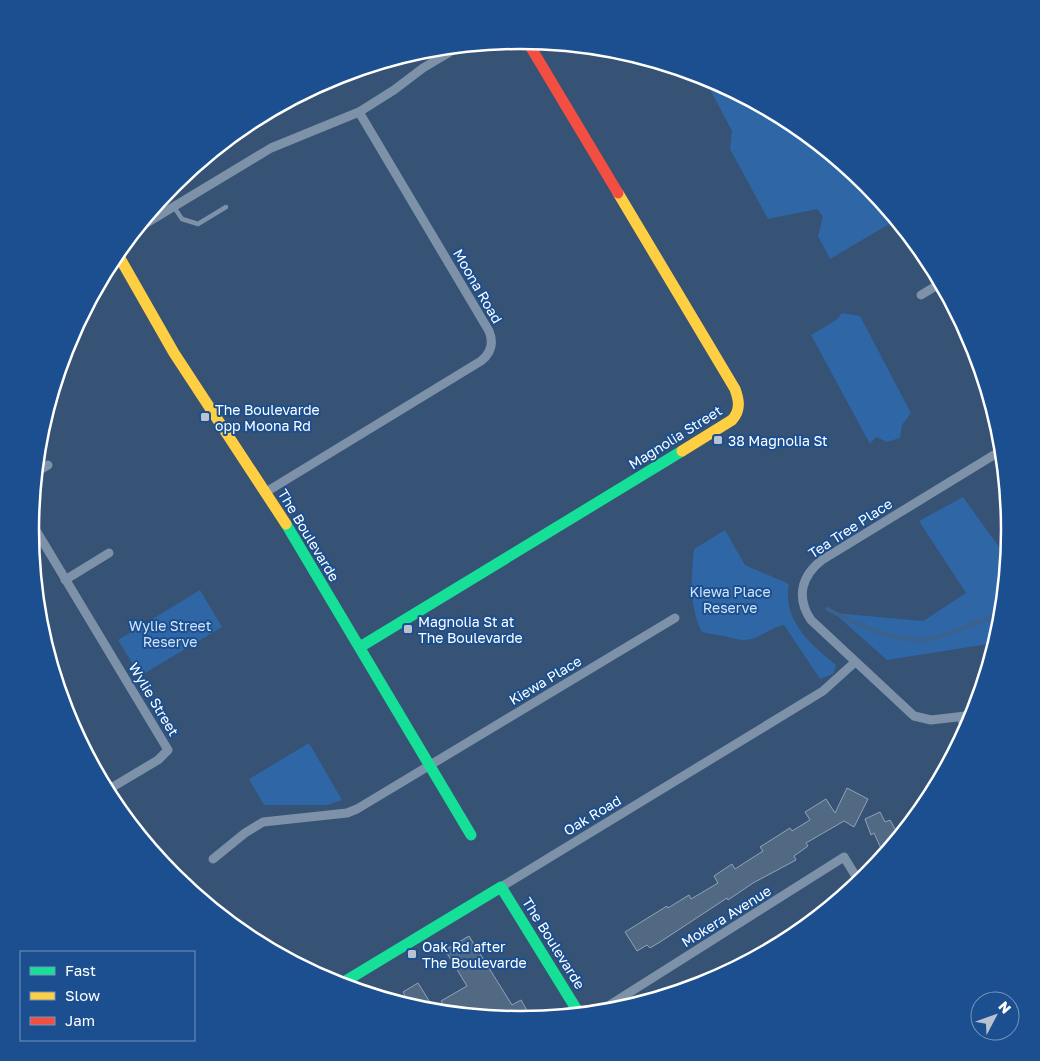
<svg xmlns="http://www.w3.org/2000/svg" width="1040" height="1061" viewBox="0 0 1040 1061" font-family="'Golos Text',sans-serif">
<rect width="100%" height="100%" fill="#365274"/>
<path fill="#2f66a5" d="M703,76l89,47 75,61 29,36 -66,39 -12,-23 5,-19 -6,-8 -49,10 -38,-70 2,-18z
M842,313l18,3 51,97 -9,12 -2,13 -13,4 -11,-5 -6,7 -59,-109 25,-15z
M963,497l44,61 -6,68 -6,17 -108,17 -53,-47 89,8 43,-28 -47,-72z
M725,530l20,35 44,19c-7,36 21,60 47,81l-3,9 -13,5 -36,-54c-11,2 -19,9 -29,13 -13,4 -20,1 -31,-2 -9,-2 -15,-1 -23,-5 -12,-28 -10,-52 -7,-82z
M200,590l22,37 -82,49 -22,-36z
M309,743l33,57 -14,5h-64l-15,-26z"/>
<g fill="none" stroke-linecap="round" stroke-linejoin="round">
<path stroke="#3b618d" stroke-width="4" d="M827,609c32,15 66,35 103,30 16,-2 45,-17 62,-22h9"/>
</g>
<path fill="#526984" stroke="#92a2b6" d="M847,788l21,11 -14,28 -10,-6 -38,22 2,3 -14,10 2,4 -43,23 -25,17 -1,-2 -67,44 -10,6 -3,-3 -10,6 -12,-19 42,-26 1,2 21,-13 2,4 27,-16 -4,-7 18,-12 3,5 28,-18 -3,-4 30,-19 2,3 18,-11 -5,-8 21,-13 9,14z
M880,812l5,10 5,-2 9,16 -6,3 1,4 -10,12 -10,-22 -3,2 -6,-16z
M469,936l43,69 9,-5 11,19 -12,1 -72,-7 -7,-12 26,-15 -22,-36z
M418,983l18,29 -25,-5 -8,-15z"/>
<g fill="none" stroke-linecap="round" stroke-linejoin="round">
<path stroke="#7d92a8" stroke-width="4.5" d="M174,207l8,12 16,5 28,-17"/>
<path stroke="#7d92a8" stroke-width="9" d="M135,230l136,-82 88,-36 35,-22 29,-22 37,-22
M921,295l20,-12
M36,472l12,-7
M266,492l215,-131c10,-8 13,-18 8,-30l-130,-219
M31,522l137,228 -10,10 -52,31
M65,580l44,-27
M974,715l-43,5 -17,-4 -103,-96c-15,-22 -10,-44 11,-60l180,-110
M961,717l5,14
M213,859l32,-26 18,-11 84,-9 10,-4 318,-191
M501,887l322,-196 31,-28
M597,1013l247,-156 16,26"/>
<path stroke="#16e098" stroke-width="11" d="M286,524l185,311
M360,647l322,-196
M339,985l162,-98 79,128"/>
<path stroke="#ffcf43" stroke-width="11" d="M618,193l117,196c4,11 6,21 -3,31l-50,31
M117,253l57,100 112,171"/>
<path stroke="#f24e42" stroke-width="11" d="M527,41l91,152"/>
</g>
<g fill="#b9c2ce" stroke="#1b4f8f" stroke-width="2">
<rect x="200" y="412" width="10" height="10" rx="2.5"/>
<rect x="713" y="435" width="10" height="10" rx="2.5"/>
<rect x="403" y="624" width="10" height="10" rx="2.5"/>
<rect x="407" y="949" width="10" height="10" rx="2.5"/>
</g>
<g text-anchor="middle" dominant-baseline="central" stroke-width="4" stroke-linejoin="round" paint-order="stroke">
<g font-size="14" fill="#fff" stroke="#1b4f8f">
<text transform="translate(478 286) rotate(60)">Moona Road</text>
<text transform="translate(675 437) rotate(-32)">Magnolia Street</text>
<text transform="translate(850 528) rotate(-33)">Tea Tree Place</text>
<text transform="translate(309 535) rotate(59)">The Boulevarde</text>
<text transform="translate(545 680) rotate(-31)">Kiewa Place</text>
<text transform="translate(154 699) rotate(59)">Wylie Street</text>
<text transform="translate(592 815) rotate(-31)">Oak Road</text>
<text transform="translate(726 916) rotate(-32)">Mokera Avenue</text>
<text transform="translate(554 943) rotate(58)">The Boulevarde</text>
</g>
<g font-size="14" fill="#fff" stroke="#1b4f8f" text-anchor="start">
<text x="215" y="409">The Boulevarde<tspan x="215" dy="16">opp Moona Rd</tspan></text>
<text x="728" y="440">38 Magnolia St</text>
<text x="418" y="621">Magnolia St at<tspan x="418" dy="16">The Boulevarde</tspan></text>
<text x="422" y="946">Oak Rd after<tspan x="422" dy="16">The Boulevarde</tspan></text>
</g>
<g font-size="14" fill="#cfe3fa" stroke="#1b4f8f">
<text x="730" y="591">Kiewa Place<tspan x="730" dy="16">Reserve</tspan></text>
<text x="170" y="625">Wylie Street<tspan x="170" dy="16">Reserve</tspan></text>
</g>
</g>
<path d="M0 0H1040V1061H0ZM39 530a481 481 0 1 1 962 0a481 481 0 1 1-962 0Z" fill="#1b4f8f" fill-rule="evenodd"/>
<path fill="none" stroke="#fff" stroke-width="2.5" d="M39 530a481 481 0 1 1 962 0a481 481 0 1 1-962 0Z"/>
<rect x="20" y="951" width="175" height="90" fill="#1b4f8f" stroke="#7695bc"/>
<rect x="30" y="967" width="25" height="8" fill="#16e098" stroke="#7695bc"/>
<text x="65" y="976" font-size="15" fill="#ffffff">Fast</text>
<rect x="30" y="992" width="25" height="8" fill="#ffcf43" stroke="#7695bc"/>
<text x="65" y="1001" font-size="15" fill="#ffffff">Slow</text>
<rect x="30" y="1017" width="25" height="8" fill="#f24e42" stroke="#7695bc"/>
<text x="65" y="1026" font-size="15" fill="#ffffff">Jam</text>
<g transform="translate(995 1016) rotate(49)"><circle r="24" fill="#1b4f8f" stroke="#7695bc"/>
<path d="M0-4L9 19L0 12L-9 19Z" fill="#b9c2ce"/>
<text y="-8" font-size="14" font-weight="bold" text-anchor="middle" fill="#ffffff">N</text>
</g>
</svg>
